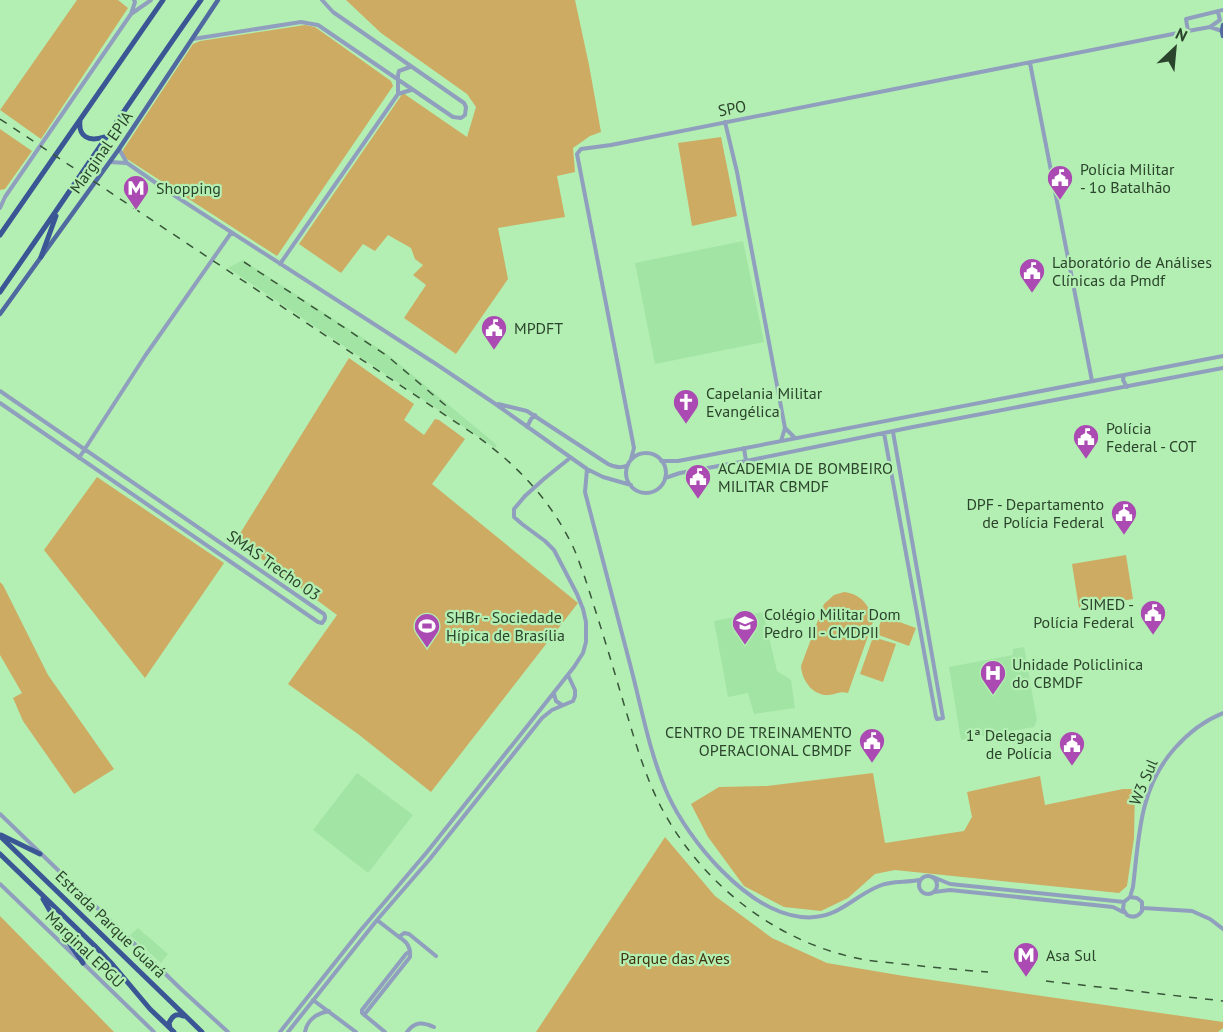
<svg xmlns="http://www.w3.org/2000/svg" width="1223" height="1032" viewBox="0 0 1223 1032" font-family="'PT Sans',sans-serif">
<rect width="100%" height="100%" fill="#b3efb3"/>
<path fill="#a2e4a3" d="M743,241l21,101 -109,22 -20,-101z
M243,260l143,93 111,92 -2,3 -267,-180z
M763,612l14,59 14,9 4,28 -41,6 -6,-21 -20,4 -14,-76z
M1024,647l13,73 -3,7 -73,13 -12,-73 64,-12v-6z
M357,773l56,42 -45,58 -55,-43z
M138,928l30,26 -7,9 -31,-28z"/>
<path fill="#cdab63" d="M77,0h41l10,8 -87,131 -41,-29z
M346,0h229l14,65 12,67 -11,4 -17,12 2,24 -18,4 8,41 -67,11 10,51 -52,75 -52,-36 22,-33 -13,-10 10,-10 -8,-6 -4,-11 -23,-13 -13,16 -12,-7 -22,29 -42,-29 104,-151 64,44 9,-30 -9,-13 -86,-61z
M305,25l10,2 76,54 2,5 -116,170 -150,-97 -4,-5v-4l70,-106 7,-3z
M0,129l32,22 -27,38 -5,1z
M721,137l16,79 -45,10 -14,-83z
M349,358l65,46 -10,16 20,15 11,-16 4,1 26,19 -33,45 146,119 -147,189 -73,-58 -70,-50 49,-69 -101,-75z
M97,477l127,86 -79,115 -101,-128z
M1126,555l7,44 -54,9 -7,-44z
M0,582l3,3 45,90 66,94 -40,25 -51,-73 -10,-23 9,-5 -22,-38z
M844,592c17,2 26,13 29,30l-25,71c-7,-2 -11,1 -19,2 -16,1 -27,-14 -28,-29l23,-62 10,-9z
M883,616l33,12 -7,18 -33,-12z
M873,637l23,7 -13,38 -23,-8z
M873,773l12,70 79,-12 8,-14 -5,-25 73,-16 5,29 78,-16h12l-1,49 -7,48 -8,7 -224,-23 -20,4 -27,24 -27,13 -37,-4 -40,-21 -36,-49 -17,-33 28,-17 48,-1z
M665,837l50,59 57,42 55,25 77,13 319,46v6l-5,4h-682z
M0,916l114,116h-114z"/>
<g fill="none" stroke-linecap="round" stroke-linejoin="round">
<path stroke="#909fbe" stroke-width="4" d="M131,14l4,-12 -1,-2
M1210,27l10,-7 -2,-8
M1188,31l-2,-12 37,-9
M193,39l108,-17 17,3 135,92 8,1 4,-3 1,-8 -2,-4 -131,-91 -11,-12
M1030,63l62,318
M398,94v-19l1,-4 11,-4
M725,122l12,50 48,256 -4,13
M119,149l8,14 42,29 267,172 58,39 93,66 16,8 28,8
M110,162l16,1
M0,208l5,-11 126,-183 20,-14
M280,264l118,-170 13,-4
M1124,375l-1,5 4,7
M0,391l324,223c2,3 1,6 -2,9l-4,-1 -318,-219
M498,404l29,7 81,53c6,3 13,5 20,1
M527,427l4,-8 4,-4
M785,428l10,10
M884,433l52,284 1,2 6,-1 -50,-286
M744,448l2,13
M626 473a20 20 0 1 1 40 0a20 20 0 1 1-40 0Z
M79,458l66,-102 86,-123
M631,459l3,-11 -57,-294 4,-5 30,-4 577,-114 22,-4 12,4
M661,461h17l545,-105
M587,469l-2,23c15,59 31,117 46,176 11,42 19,87 37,127 21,46 79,116 133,122 36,4 49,-19 78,-31 13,-6 27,-3 40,-6
M545,478l25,-20
M665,478l15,-5 66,-12 167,-34 310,-59
M554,694l2,7 6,4
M0,814l182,176 46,42
M919 885a9 9 0 1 1 18 0a9 9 0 1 1-18 0Z
M933,877l17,7 174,18 6,-5 7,1 5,4v9c-4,6 -9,7 -15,4l-4,-6 1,-7
M0,884l77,74
M934,892l16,-2 163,17 10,5
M1130,897l3,-10c6,-50 6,-99 42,-139 14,-16 28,-27 48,-35
M1143,908l49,3 18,8 13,10
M377,920l22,17 5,-4 5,1 27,22
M83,963l71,69
M313,1000l43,32
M364,1015l46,-58c1,-10 -3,-15 -11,-20
M280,1032l80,-101 67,-79 98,-123 49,-62 9,-14 3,-11v-20l-3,-13 -6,-15 -23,-44 -9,-9 -23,-17 -8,-7v-8l11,-13
M288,1032l89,-112 52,-60 113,-142 10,-8 21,-9 2,-5v-6l-7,-15
M305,1032c2,-12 12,-19 24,-21
M385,1032l-23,-19v-3l44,-56 4,-3
M407,1032c8,-11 16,-10 27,-5"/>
<path stroke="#506aa1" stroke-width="4.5" d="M1223,25l-1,6 1,5
M0,314l119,-165 99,-149"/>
<path stroke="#3a5695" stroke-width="5" d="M80,120c-2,17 9,22 24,17
M0,235l163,-235
M41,257l15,-41
M0,292c68,-97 133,-196 201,-292
M1,835l39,19
M0,836l202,196
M0,854l95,92 18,19 37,44 24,23
M43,899l24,41 16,23
M170,1028l-1,-5c3,-7 7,-10 14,-7"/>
<path stroke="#39563a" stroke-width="1.5" stroke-dasharray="8 8" stroke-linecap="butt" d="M0,119l472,314c40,27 75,63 97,106 7,12 11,26 16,39 12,37 24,75 35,113 12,39 22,79 41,116 40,76 114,135 200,152 13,3 27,3 41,5 28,3 57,6 86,8
M244,262l142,93 65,55
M1046,981l177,20"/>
<path stroke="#909fbe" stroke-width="4" d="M525,496l20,-18"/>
</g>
<defs>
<g id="civic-pin" transform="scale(1.35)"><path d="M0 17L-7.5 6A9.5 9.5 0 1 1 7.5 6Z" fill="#ab4ab2" stroke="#b3efb3"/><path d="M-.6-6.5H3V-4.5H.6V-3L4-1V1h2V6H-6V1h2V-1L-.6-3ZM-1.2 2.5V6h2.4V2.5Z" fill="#fff"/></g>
<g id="metro-pin" transform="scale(1.35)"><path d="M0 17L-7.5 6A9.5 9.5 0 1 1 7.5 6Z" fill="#ab4ab2" stroke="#b3efb3"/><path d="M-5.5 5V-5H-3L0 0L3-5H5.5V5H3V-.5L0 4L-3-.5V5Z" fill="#fff"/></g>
<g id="church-pin" transform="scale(1.35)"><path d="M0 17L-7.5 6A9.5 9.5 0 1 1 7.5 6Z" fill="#ab4ab2" stroke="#b3efb3"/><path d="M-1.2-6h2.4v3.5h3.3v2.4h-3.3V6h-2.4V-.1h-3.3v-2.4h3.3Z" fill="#fff"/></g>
<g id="university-pin" transform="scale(1.35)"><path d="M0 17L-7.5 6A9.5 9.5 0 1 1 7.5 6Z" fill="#ab4ab2" stroke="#b3efb3"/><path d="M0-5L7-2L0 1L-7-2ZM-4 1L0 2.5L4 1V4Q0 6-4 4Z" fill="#fff"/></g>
<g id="stadium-pin" transform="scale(1.35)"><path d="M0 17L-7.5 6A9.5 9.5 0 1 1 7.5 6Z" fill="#ab4ab2" stroke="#b3efb3"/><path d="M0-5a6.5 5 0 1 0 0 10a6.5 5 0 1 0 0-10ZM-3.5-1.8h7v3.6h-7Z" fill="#fff"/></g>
<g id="hospital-pin" transform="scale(1.35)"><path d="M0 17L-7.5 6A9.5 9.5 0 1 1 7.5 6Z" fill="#ab4ab2" stroke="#b3efb3"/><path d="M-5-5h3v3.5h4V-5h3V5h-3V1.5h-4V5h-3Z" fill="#fff"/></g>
</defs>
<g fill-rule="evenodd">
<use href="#civic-pin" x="1060" y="178"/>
<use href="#metro-pin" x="136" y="188"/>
<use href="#civic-pin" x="1032" y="271"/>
<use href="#civic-pin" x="494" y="328"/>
<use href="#church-pin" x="686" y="402"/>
<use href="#civic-pin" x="1086" y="437"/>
<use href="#civic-pin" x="698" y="477"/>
<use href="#civic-pin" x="1124" y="513"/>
<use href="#civic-pin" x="1153" y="613"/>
<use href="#university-pin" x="745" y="623"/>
<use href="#stadium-pin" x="427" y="626"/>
<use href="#hospital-pin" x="993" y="673"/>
<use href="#civic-pin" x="872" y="741"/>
<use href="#civic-pin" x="1072" y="744"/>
<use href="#metro-pin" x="1026" y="955"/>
</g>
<g text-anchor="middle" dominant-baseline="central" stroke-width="4.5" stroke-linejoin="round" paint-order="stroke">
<g font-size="16" fill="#2b442c" stroke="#b3efb3">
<text transform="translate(732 108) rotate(-11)">SPO</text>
<text transform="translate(101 152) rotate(-55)">Marginal EPIA</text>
<text transform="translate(274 565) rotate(35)">SMAS Trecho 03</text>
<text transform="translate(1143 782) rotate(-67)">W3 Sul</text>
<text transform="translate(111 924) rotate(44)">Estrada Parque Guará</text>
<text transform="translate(85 949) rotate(44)">Marginal EPGU</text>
</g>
<g font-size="16" fill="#2b442c" stroke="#b3efb3" text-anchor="start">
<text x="1080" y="169">Polícia Militar<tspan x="1080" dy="18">- 1o Batalhão</tspan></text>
<text x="156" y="188">Shopping</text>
<text x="1052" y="262">Laboratório de Análises<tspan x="1052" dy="18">Clínicas da Pmdf</tspan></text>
<text x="514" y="328">MPDFT</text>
<text x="706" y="393">Capelania Militar<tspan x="706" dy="18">Evangélica</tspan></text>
<text x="1106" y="428">Polícia<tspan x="1106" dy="18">Federal - COT</tspan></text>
<text x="718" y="468">ACADEMIA DE BOMBEIRO<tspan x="718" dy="18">MILITAR CBMDF</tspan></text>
<text x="1104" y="504" text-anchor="end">DPF - Departamento<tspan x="1104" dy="18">de Polícia Federal</tspan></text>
<text x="1134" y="604" text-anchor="end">SIMED -<tspan x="1134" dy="18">Polícia Federal</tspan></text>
<text x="764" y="614">Colégio Militar Dom<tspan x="764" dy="18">Pedro II - CMDPII</tspan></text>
<text x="446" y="617">SHBr - Sociedade<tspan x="446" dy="18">Hípica de Brasília</tspan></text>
<text x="1012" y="664">Unidade Policlinica<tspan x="1012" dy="18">do CBMDF</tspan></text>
<text x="852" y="732" text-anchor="end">CENTRO DE TREINAMENTO<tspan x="852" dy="18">OPERACIONAL CBMDF</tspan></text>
<text x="1052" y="735" text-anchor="end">1ª Delegacia<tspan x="1052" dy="18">de Polícia</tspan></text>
<text x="1046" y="955">Asa Sul</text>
</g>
<g font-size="16" fill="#41310d" stroke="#b3efb3">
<text x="675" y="958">Parque das Aves</text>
</g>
</g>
<g transform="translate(1175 48) rotate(26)" stroke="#b3efb3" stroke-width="4.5" paint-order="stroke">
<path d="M0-4.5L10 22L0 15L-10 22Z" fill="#2b442c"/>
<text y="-9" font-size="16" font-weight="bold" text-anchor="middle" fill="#2b442c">N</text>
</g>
</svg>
